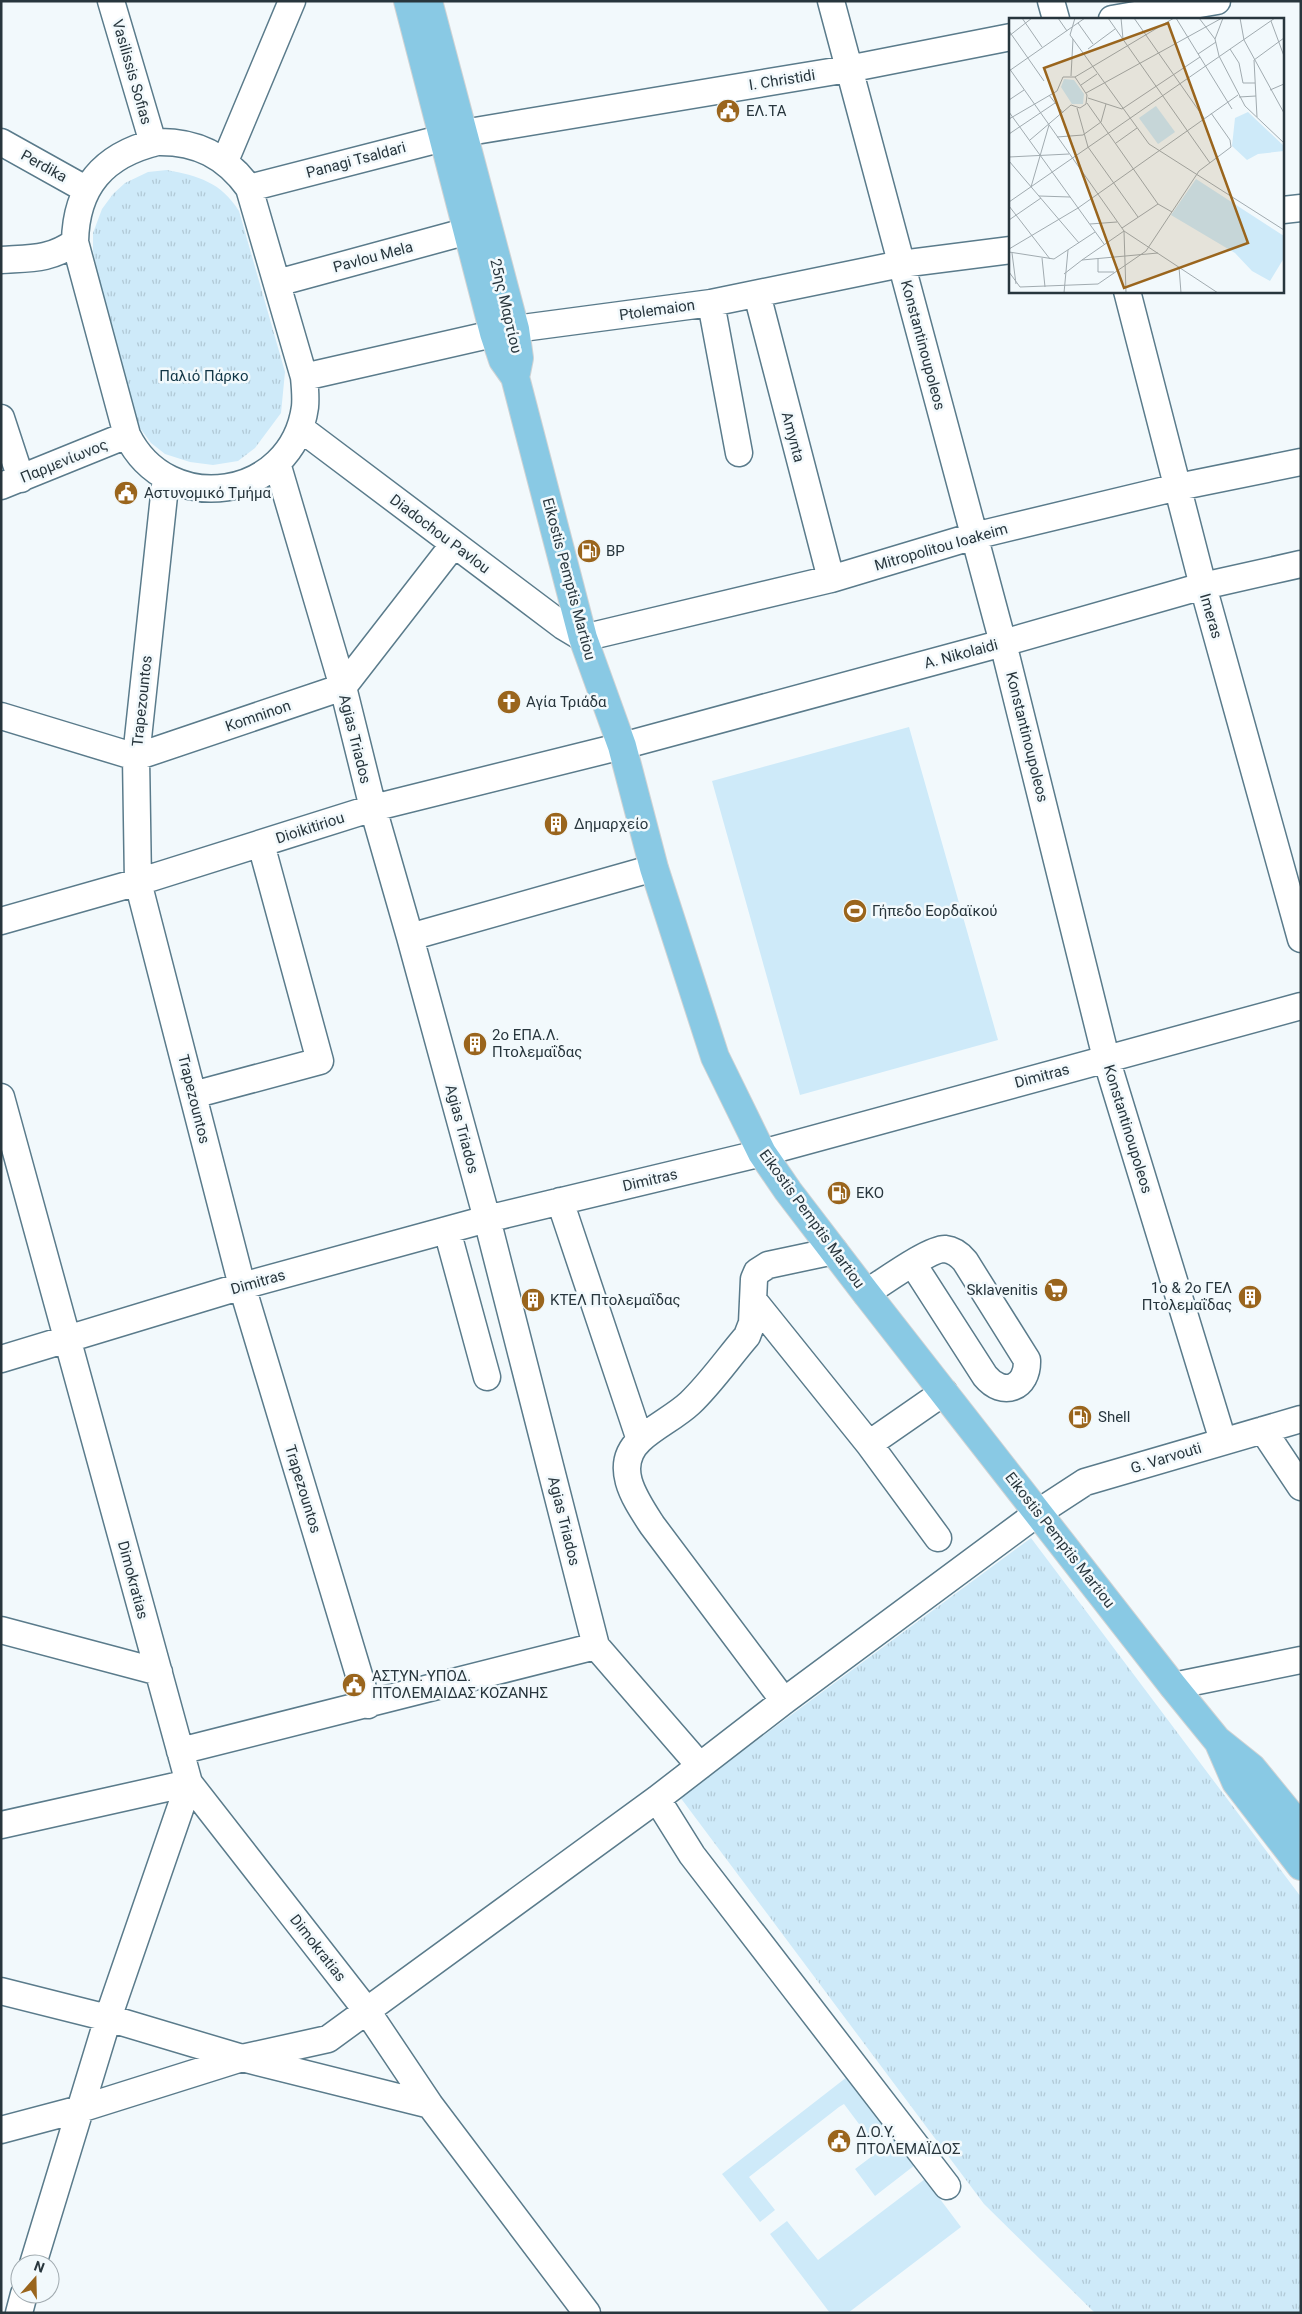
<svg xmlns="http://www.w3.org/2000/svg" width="1302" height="2314" viewBox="0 0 1302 2314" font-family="Roboto,sans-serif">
<defs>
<pattern id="park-tufts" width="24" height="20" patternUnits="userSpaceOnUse" patternTransform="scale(1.25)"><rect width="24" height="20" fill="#ceeaf9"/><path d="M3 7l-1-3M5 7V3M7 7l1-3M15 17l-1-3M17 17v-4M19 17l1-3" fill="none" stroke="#b1c9d6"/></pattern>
</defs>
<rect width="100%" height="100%" fill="#f2f9fc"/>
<path fill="#ceeaf9" d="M909,727l89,313 -198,55 -88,-314z
M847,2077l40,50 -16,13 -27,-36 -5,3 -90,70 26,33 -15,12 -38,-48z
M895,2139l20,26 -40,31 -20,-27z
M925,2179l36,48 -113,86h-18l-60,-79 17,-13 31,39z"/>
<path fill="url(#park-tufts)" d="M167,170c31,6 54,12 72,41l46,161 -4,41 -26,35 -17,13 -25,4 -23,-3 -25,-8 -14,-11 -14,-19 -34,-125 -10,-48v-18l9,-24 11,-15 12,-11 23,-11z
M1031,1538l270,359v416h-206l-111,-109 -304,-407z"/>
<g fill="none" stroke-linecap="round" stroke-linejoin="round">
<g stroke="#5a7b8b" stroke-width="29">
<path id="minor" d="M111,1l42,142
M831,1l172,642 103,415 117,383
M1051,1l5,18
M1112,19l105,-18
M1,142l86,48
M157,142c40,-1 69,14 92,46l55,189c1,10 2,20 1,30 -13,93 -137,112 -178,28l-52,-193c1,-56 29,-87 82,-100z
M225,161l67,-160
M249,188l214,-55 385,-64 163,-32
M1283,210l18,-2
M1,260c30,-2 49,0 74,-18
M277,283l191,-52
M1127,291l76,295 98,353
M757,294l74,285
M711,303l28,150
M304,377l211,-48 196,-26 190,-39 110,-14
M1,418l20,61
M300,428l263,198 20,12 248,-59 143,-43 204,-49 123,-25
M277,463l66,224 30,121 37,129 77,282 109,427 104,120
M166,477l-30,280 2,125 104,404 126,419
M1,486l126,-51
M1,716l135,41 207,-70 111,-143
M1,921l137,-39 235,-74 249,-62 381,-103 200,-57 98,-22
M410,937l244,-69
M193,1095l127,-34 -59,-217
M1,1097l188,686 178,228 63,94 157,208
M560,1201l80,239
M447,1230l40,147
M866,1293c15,-9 64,-45 79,-44 9,1 15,6 20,12l62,99c1,28 -24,38 -42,16l-72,-112
M754,1301l115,143 69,94
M1,1359l241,-73 245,-67 275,-66 539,-147
M1263,1430l38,57
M869,1444l75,-52
M1,1630l158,42
M1173,1686l128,-26
M784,1701l-132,-176c-17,-26 -40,-59 -12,-85 15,-14 35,-23 50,-37 21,-20 38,-45 57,-67l5,-13 2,-44 3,-7 11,-7 66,-14
M180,1751l416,-105
M657,1799l35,56 255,331
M1,1825l188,-42
M1,1991l107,27 134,40 188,47
M1,2130l79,-21 162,-51 86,-19 329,-240 127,-98 255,-189 46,-30 216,-63
M33,2264l75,-246 81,-235
M19,2313l5,-19"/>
</g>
<g stroke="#d0d3d4" stroke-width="30">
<path id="major" d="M408,1l86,332 9,27 12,17 68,261 39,108 32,122 61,189 47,96 26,38 78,102 307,393 44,54 35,28 49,60
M428,1l87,328 4,29 -3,15
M1219,1743l17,39 65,84"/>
</g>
<use href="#minor" stroke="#fff" stroke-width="26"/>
<use href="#major" stroke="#89c9e4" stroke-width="28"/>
</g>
<defs>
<g id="civic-disc" transform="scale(1.25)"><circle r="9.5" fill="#9a651d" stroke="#f2f9fc"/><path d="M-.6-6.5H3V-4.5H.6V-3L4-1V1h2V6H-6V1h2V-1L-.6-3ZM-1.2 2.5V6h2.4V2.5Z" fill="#fff"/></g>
<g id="fuel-disc" transform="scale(1.25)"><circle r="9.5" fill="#9a651d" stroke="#f2f9fc"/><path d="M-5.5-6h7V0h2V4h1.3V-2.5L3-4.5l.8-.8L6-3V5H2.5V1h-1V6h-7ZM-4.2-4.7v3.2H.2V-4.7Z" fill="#fff"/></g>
<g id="church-disc" transform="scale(1.25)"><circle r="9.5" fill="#9a651d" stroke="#f2f9fc"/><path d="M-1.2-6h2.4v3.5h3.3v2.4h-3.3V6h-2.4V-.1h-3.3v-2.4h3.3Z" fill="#fff"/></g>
<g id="building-disc" transform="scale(1.25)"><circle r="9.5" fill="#9a651d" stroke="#f2f9fc"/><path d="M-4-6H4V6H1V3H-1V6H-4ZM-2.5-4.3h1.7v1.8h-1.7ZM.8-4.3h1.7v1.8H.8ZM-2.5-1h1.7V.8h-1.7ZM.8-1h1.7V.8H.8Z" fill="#fff"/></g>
<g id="stadium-disc" transform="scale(1.25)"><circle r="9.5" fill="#9a651d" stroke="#f2f9fc"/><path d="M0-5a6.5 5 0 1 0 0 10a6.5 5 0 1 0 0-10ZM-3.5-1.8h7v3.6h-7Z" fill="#fff"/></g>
<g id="supermarket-disc" transform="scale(1.25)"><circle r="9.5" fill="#9a651d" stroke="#f2f9fc"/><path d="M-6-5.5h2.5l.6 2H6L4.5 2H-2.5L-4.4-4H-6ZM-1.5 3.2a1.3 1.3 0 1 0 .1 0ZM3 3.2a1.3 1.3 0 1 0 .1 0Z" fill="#fff"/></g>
</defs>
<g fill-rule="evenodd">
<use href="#civic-disc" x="728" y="111"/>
<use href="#civic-disc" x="126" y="493"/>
<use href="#fuel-disc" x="589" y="551"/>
<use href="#church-disc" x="509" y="702"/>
<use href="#building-disc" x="556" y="824"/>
<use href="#stadium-disc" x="855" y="911"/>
<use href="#building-disc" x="475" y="1044"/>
<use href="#fuel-disc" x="839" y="1193"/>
<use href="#supermarket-disc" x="1056" y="1290"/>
<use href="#building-disc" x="1250" y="1297"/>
<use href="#building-disc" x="533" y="1300"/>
<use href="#fuel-disc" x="1080" y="1417"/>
<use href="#civic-disc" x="354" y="1685"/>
<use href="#civic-disc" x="839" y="2141"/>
</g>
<g text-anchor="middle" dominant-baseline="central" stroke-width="5" stroke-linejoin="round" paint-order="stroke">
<g font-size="15" fill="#28363d" stroke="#f2f9fc">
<text transform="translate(132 72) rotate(74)">Vasilissis Sofias</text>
<text transform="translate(782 80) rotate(-9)">I. Christidi</text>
<text transform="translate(356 160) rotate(-15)">Panagi Tsaldari</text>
<text transform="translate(44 166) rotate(29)">Perdika</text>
<text transform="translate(373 257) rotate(-15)">Pavlou Mela</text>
<text transform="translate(506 306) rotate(77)">25ης Μαρτίου</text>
<text transform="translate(657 310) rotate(-8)">Ptolemaion</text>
<text transform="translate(923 345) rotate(75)">Konstantinoupoleos</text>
<text transform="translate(793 437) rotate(75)">Amynta</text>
<text transform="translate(64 461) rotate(-22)">Παρμενίωνος</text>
<text transform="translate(440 534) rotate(37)">Diadochou Pavlou</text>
<text transform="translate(941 547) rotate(-16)">Mitropolitou Ioakeim</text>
<text transform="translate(569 579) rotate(75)">Eikostis Pemptis Martiou</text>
<text transform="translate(1211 616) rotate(74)">Imeras</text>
<text transform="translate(961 654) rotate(-15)">A. Nikolaidi</text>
<text transform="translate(142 701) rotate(-84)">Trapezountos</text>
<text transform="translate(258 716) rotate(-19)">Komninon</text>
<text transform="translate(1027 737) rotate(76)">Konstantinoupoleos</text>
<text transform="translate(355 739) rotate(76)">Agias Triados</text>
<text transform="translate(310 828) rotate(-18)">Dioikitiriou</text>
<text transform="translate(1042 1076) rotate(-15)">Dimitras</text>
<text transform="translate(194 1099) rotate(76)">Trapezountos</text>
<text transform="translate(462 1129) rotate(75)">Agias Triados</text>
<text transform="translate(1128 1129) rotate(73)">Konstantinoupoleos</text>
<text transform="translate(650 1180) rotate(-13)">Dimitras</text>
<text transform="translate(812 1219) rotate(54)">Eikostis Pemptis Martiou</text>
<text transform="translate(258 1282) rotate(-16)">Dimitras</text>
<text transform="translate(1166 1458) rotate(-17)">G. Varvouti</text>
<text transform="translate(303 1489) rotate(73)">Trapezountos</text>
<text transform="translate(564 1521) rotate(76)">Agias Triados</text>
<text transform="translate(1060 1540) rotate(52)">Eikostis Pemptis Martiou</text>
<text transform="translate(133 1580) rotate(75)">Dimokratias</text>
<text transform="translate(318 1948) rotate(52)">Dimokratias</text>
</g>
<g font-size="15" fill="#28363d" stroke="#f2f9fc" text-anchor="start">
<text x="746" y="111">ΕΛ.ΤΑ</text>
<text x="144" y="493">Αστυνομικό Τμήμα</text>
<text x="606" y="551">BP</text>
<text x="526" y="702">Αγία Τριάδα</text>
<text x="574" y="824">Δημαρχείο</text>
<text x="872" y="911">Γήπεδο Εορδαϊκού</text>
<text x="492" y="1035">2ο ΕΠΑ.Λ.<tspan x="492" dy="17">Πτολεμαΐδας</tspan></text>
<text x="856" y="1193">EKO</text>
<text x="1232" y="1288" text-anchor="end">1ο &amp; 2ο ΓΕΛ<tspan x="1232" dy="17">Πτολεμαΐδας</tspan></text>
<text x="1038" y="1290" text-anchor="end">Sklavenitis</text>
<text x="550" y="1300">ΚΤΕΛ Πτολεμαΐδας</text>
<text x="1098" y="1417">Shell</text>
<text x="372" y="1676">ΑΣΤΥΝ. ΥΠΟΔ.<tspan x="372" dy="17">ΠΤΟΛΕΜΑΙΔΑΣ ΚΟΖΑΝΗΣ</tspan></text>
<text x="856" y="2132">Δ.Ο.Υ.<tspan x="856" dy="17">ΠΤΟΛΕΜΑΪΔΟΣ</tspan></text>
</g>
<g font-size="15" fill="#113646" stroke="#f2f9fc">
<text x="204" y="376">Παλιό Πάρκο</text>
</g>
</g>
<g transform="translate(1009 18)">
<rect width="275" height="275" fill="#f2f9fc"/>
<path d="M147,88l19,26 -17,12 -19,-26z" fill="#ceeaf9"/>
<path d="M239,94l36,34v5l-26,3 -11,6 -15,-14 3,-28z" fill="#ceeaf9"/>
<path d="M55,61l10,1 10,14 -1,10h-11l-11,-17zM187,161l88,57v22l-14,23 -18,-10 -17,-18 -64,-38z" fill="#ceeaf9"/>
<path fill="none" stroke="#a1abb0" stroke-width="1" d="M13,0l20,29M49,0l9,13M66,0l-5,17 79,109 135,86M99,0l102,145M112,0l2,21M125,0l70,100M167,0l56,91M190,0l16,21 4,17 26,50 39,37M231,0l4,22 40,73M262,3l13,35M69,5l15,21M0,13l35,50M0,18l23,-18M206,21l8,-21M79,31l27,-20M221,31l9,14 4,20h12M189,36l18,-12M0,50l115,163 94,62M0,53l76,-53M62,58l2,-37M66,59l99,-59M72,67l16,-11M261,72l14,-6M77,75l136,-75M40,77l14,18M230,79l17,-1M79,80l34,11 78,-52M0,82l15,-10M78,85l71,101 14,8M68,90l11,39 50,70M0,94l95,132M248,99l-3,-57 30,-22M0,101l48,-28 6,-14h12l12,18 -1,9 -6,4 -9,-3 -41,35M0,116l46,-31M48,119l26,-2 18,-13 5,-18M107,125l21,-15M0,139l60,-3M0,143l70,82M22,169l18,-62M30,178l31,1M0,184l266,-184M0,188l41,53M0,202l32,-22M81,206l27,-2M113,210l36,-24M115,213l2,62M0,231l69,-41 160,-113M0,234l45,7 41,-27M3,235l4,31M33,240l3,29M89,241v13h16M73,242l42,-29M170,249l2,26M0,254l11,15 78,-3 48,-33 53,-80 32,-24 -1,-7 -19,-27M55,256l18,-14 76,-7M55,275l4,-43"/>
<path fill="#9a651d" fill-opacity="0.15" stroke="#9a651d" stroke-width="2.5" d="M159,5l80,220 -124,45 -80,-220z"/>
<rect width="275" height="275" fill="none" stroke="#28363d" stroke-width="2.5"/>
</g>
<rect width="1302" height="2314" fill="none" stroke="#28363d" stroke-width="5"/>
<g transform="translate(35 2279) rotate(20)"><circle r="24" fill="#f2f9fc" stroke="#a1abb0"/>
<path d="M0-4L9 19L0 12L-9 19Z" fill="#9a651d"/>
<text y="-8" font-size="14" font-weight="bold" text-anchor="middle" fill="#28363d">N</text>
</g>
</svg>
